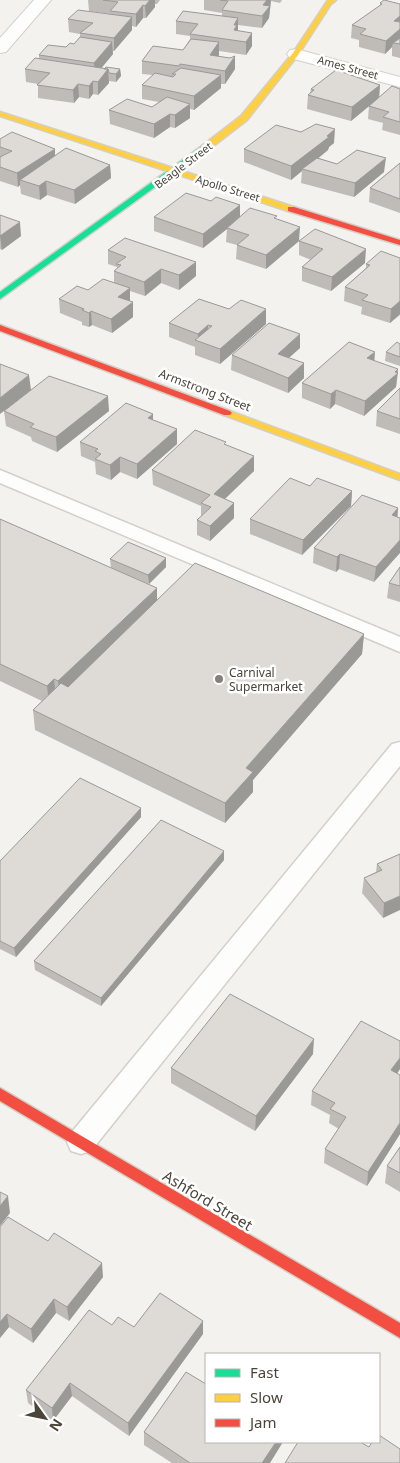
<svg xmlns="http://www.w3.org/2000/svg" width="400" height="1463" viewBox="0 0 400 1463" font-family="'Noto Sans',sans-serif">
<rect width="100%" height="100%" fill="#f4f2ee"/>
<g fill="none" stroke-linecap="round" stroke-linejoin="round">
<g stroke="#d2d0cb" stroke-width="3">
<path id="lane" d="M0,470l400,167v15l-400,-169z
M400,742v24l-309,385 -10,3 -10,-3 -4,-9 4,-9 321,-389z"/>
</g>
<g stroke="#d2d0cb" stroke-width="2">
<path id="street" d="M34,0h17l-45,52 -6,1v-15z
M296,49l104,28v10l-110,-29 -3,-4 3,-4z"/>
</g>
<g stroke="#d3cfc5" stroke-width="3">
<path id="fast" d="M202,146l7,2 -209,151v-7z"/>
</g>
<g stroke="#d3cfc5" stroke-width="3">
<path id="slow" d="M328,0h8l-5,4 -33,51 -51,65 -39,30h-6v-4l39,-30 52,-63z
M0,112l294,95 1,2 -7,2 -288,-95z
M227,410l173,64v6l-176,-65v-4z"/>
</g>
<g stroke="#d3cfc5" stroke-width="3">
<path id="jam" d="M288,207h6l106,33v5l-112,-34z
M0,325l230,86 2,2 -2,2h-6l-224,-84z
M0,1088l400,235v15l-400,-237z"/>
</g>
<use href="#lane" fill="#fdfdfc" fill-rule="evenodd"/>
<use href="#street" fill="#fdfdfc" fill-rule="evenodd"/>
<use href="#fast" fill="#16e098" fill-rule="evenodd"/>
<use href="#slow" fill="#ffcf43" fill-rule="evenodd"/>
<use href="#jam" fill="#f24e42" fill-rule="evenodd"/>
</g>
<path fill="#bfbcb8" d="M88,0h72l-3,4h-2v3l-9,11h-3l-7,9 -4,-1v4l-18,21h-2l1,3 -12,14 19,1 1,7 -5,6 -7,-1v2l-11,12 -5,-1 -4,5 -10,-2 -5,6 -36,-5v-14l-12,-2 -1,-13 14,-10v-4l27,-8 8,-3 6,-7v-3l-11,-2 -1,-13 43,-5 -22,-3z
M204,0h78l-2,3 -9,-2 -2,17 -7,10 -24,-3v6l14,2v13l-6,9 -27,-4v4l-1,2 17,12 -10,15h-4v4l-27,22 -4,-1v9l-15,10 -5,-1 -16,11 -44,-14 -1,-14 43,-3 7,-5 -17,-3v-14l11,-10 -11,-1v-13l41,-11 7,-11v-3l-14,-2v-13l46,-5v-3l-18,-3z
M380,3l20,1v54l-8,-2v-9l-7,7 -26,-7v-7l-8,-2 1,-13 28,-19z
M380,85l-1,12 21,-8v46l-18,-5 1,-7 -15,-4 1,-13 -18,15 -44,-12 1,-14 2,-2 1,-4z
M0,139l55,17 55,9 1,13 -36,26 -28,-9 -7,5 -19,-6 -1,-9 -2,2 -18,-6z
M334,143l-5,4 -1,3 -10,8 19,6 47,8 -30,25 -53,-14 1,-12 -11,9 -47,-18v-13z
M400,163v50l-31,-11 1,-14z
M211,201l29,4v11l36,3 23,22 -33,28 -30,-10 1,-14 -11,-3 1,-13 -24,19 -49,-17v-14z
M0,215l21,21 -19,14 -2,-1z
M299,241l66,22 -34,28 -29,-10v-14l9,-7 -12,-5z
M108,250l88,26 -17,14 -18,-7 -16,13 -15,-5v10l3,16 -21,16 -20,-8 -3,2 -7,-2v-3l-22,-9 -1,-14 55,-16v-12l3,-2v-2l-9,-3z
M400,258v57l-10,8 -29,-9 1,-7 -18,-6 1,-14 21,-19v-4z
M229,309h37v15l-46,40 -25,-9v-8l-26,-10v-14z
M400,344v22l-15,-5 1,-9z
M300,348l-11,10 15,5v15l-16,15 -57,-23 1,-15z
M374,361l24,12 -2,14 -32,29 -29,-12 -5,5 -28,-11v-15z
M400,388v46l-24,-8 1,-15z
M4,411h105l-52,41 -25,-11 -1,-4 -25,-11z
M153,414v6l24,9v15l-40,35 -17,-7 -9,8 -15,-6 -1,-12 -14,-6 -1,-14z
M226,445l28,26 -29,28 9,4v15l-24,23 -13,-6v-15l4,-4v-10l-48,-21 -1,-15z
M310,486l42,5 -1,15 -49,49 -52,-21v-15z
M398,508l-1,10 -23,64 -35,-13 -3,3 -23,-9 1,-15z
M0,519l157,81 207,34 -2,20 -109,126v12l-28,31 -190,-93 -2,-20 9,-9 -42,-20z
M166,558v9l-17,17 -38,-16 -1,-9z
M400,567v35l-13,-4 2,-15z
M141,808v9l-125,140 -16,-8v-88z
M400,854l-17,64 -21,-25 2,-15 12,-6 1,-8z
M224,860l-123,146 -66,-36 -1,-9z
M400,1041v28l-3,5 3,1v59l-33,52 -43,-23 1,-14 14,-20 -10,-6 1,-8 -19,-10 1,-14z
M313,1054l-58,77 -84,-48v-15z
M400,1147v45l-15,-9 2,-17z
M0,1227l103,50 -34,44 -13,-8 -23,30 -24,-16 -9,11z
M112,1325l91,9 -74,102 -57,-40 -19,25 -25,-18 -2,-13z
M144,1432l126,31h-98l-28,-18z"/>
<path fill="#9b9996" d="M150,0h5v7l-9,11 -1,-12z
M267,0h4l-2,18 -7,10 1,-23z
M143,5v13l-7,9v-13z
M400,16v12l-6,-7z
M132,17v13l-18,21v-13z
M238,18v13l-2,9 -2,-15z
M400,29v12l-7,2 -1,4 -7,7 1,-13z
M252,33v13l-6,9v-13z
M112,42l1,12 -18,22 -1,-13z
M219,42v13l-9,13v-13z
M235,56v13l-10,15v-13z
M108,69l1,14 -11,12v-13z
M120,69l1,7 -5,6v-8z
M221,75v13l-27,22v-14z
M93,81v13l-4,5v-13z
M78,84l1,13 -5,6 -1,-13z
M380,85l-1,13 -28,23 1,-14z
M190,104v14l-15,10v-13z
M170,114v13l-16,11v-14z
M335,129l-1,14 -5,4 -1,3 -24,20 -2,-1v2l-11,9v-14z
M55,149v13l-35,18v5l-2,2 -1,-14z
M386,158l-2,14 -30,25 1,-14z
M110,165l1,13 -36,26 -1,-14z
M46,181l1,14 -7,5 -1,-14z
M240,205v14l-13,9v1l-24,19v-14z
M20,222l1,14 -19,14 -2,-14z
M300,227l-1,14 -33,28v-14z
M366,249l-1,14 -34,28 1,-14z
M196,262v14l-17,14v-15z
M161,269v14l-16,13 -1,-14z
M130,288v14l-12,-5z
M400,301v13l-10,9 1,-14z
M133,302v15l-21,16 -1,-14z
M266,309v15l-46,40v-15z
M91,311l1,14 -3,2v-14z
M208,325v14l-10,2v-7z
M300,334v14l-23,20 1,-14z
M375,352l-1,14 -7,-8z
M304,363v15l-16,15v-15z
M398,369l-2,18 -32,29 1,-15z
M29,375l2,15 -31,24v-16z
M336,390l-1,14 -5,5 1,-15z
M108,396l1,15 -52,41 -1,-15z
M153,414v14l-5,-10z
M177,429v15l-40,35v-15z
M254,456v15l-40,38v-15z
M120,457v15l-9,8 -1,-15z
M352,491l-1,15 -49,49 1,-15z
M234,503v15l-24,23v-15z
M398,508l-1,15 -5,-8z
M400,540v13l-26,29 2,-15z
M340,554l-1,15 -3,3 1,-15z
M166,558v9l-17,17 -1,-9z
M157,588v19l-97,93 -2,-19z
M364,634l-2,20 -109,126v12l-28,31v-20l21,-35z
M54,679l2,19 -7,7 -2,-19z
M141,808v9l-125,140 -2,-9z
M224,851v9l-123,146v-8z
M400,896v14l-17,8 1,-15z
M314,1039l-1,15 -58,77 1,-15z
M400,1058v11l-11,16 2,-15z
M400,1123v11l-33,52 1,-14z
M8,1196l2,17 -10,13v-20z
M102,1263l1,14 -34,44 -2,-14z
M54,1299l2,14 -23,30 -2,-14z
M7,1314l2,13 -9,11v-16z
M203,1321v13l-74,102 -1,-13z
M70,1383l2,13 -19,25 -1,-13z
M276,1442h7l-13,21h-8z"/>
<path fill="#dedbd6" stroke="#9b9996" d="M103,0h47l-5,6 -2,-1 -7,9 -26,-3 8,-9z
M220,0h47l-4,5 7,1 -8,10 -40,-6 6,-9z
M384,0l16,4v12l-6,5 6,1v7l-14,12 -26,-7 6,-5 -14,-4 30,-21 -2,-1z
M78,10l54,7 -18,21 -34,-5 13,-10 -25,-4z
M183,11l55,7 -4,7h3l-3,5 18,3 -6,9 -56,-8 8,-10 -22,-3z
M80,37l32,5 -18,21 -55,-8 9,-10 18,2 4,-4 4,1z
M400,38v6l-7,-1z
M191,39l28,3 -9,13 20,3 5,-2 -10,15 -45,-7 -1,2 -37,-5 11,-15 30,4z
M35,58l73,11 -10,13 -5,-1 -4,5 -11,-2 -5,6 -36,-5 13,-12 -25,-4z
M106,67l14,2 -4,5 -7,-1 -1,-4h-4z
M181,68l40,7 -27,21 -52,-11 13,-12 18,4 3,-3h-4z
M336,70l44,15 -28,22 -44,-12 6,-5 -3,-1z
M392,86l8,3v33l-17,-5 6,-5 -20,-6z
M167,97l23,7 -15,11 -5,-1 -16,10 -45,-14 18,-11 25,8z
M316,124l19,5 -8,7 2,1 -38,29 -47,-17 32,-24 25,7z
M12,132l43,17 -38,24 -17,-6v-10l12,-6 -12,-4v-8z
M66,148l44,17 -36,25 -28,-9 -7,5 -19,-6z
M357,150l29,8 -31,25 -53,-14 15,-11 20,6z
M400,163v36l-30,-11z
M186,193l25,8 5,-4 24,8 -37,29 -49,-17z
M250,208l27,8 -3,2 26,9 -34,28 -29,-10 12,-10 -22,-7z
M0,215l20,7 -20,14z
M315,229l51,20 -34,28 -30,-10 21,-18 -24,-8z
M125,238l71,24 -17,13 -18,-6 -17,13 -30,-11 7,-6 -5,-1 10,-7 -18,-7z
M381,251l19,7v43l-9,8 -29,-9 6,-5 -23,-8 25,-22 -4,-1z
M103,279l27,9 -12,9 15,5 -22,17 -20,-8 -2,2 -7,-3 2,-1 -25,-10 18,-13 11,4z
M199,299l30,10 12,-9 25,9 -46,40 -25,-9 17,-14 -4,-1 -10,9 -29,-11z
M269,323l31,11 -22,20 26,9 -16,15 -56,-23z
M349,342l26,10 -8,6 31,11 -3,3 3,1 -33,28 -29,-11 -5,4 -29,-11z
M397,342l3,2v13l-14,-5z
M0,364l29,11 -29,23z
M49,376l59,20 -52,41 -26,-10 4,-3 -30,-13z
M400,388v31l-23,-8z
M126,403l27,11 -5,4 29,11 -40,35 -17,-7 -10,8 -15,-6 6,-5 -6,-3 3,-2 -18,-7z
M195,430l31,12 -2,2 30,12 -40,38 20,9 -24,23 -13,-6 14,-13 -10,-4 9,-8 -58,-25z
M290,478l20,8 7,-8 35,13 -49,49 -53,-21z
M362,495l36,13 -6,7 8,3v22l-24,27 -36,-13 -3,3 -23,-9z
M0,519l157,69 -99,93 -4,-2 -7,7 -47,-22z
M128,542l38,16 -18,17 -38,-16z
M195,563l169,71 -118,134 7,4 -28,31 -192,-93 28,-27 7,4z
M400,567v19l-11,-3z
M80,778l61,30 -127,140 -14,-7v-80z
M161,820l63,31 -123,147 -67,-37z
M400,854v42l-16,7 -20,-25 18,-8 -5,-6z
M230,994l84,45 -58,77 -85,-48z
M361,1021l39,20v17l-9,12 9,5v48l-32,49 -43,-23 21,-32 -16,-8 5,-6 -23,-12z
M400,1147v26l-13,-7z
M0,1192l8,4 -8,10z
M8,1217l40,24 6,-8 48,30 -35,44 -13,-8 -23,30 -24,-15 -7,8v-95z
M160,1293l43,28 -75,102 -58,-40 -18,25 -26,-18 63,-80 23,15 6,-8 16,10z
M186,1372l20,12v58h70l-14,21h-72l-46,-31z
M379,1435l21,14v14h-115l13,-21h62l9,5 3,-5h7z"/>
<circle fill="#868178" stroke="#fff" stroke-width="2" cx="219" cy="679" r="5"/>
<g text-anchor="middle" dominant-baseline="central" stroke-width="5" stroke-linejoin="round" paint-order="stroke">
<g font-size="11" fill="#4b4439" stroke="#fff">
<text transform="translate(348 67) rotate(15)">Ames Street</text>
<text transform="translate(183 165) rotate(-37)">Beagle Street</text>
<text transform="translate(228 188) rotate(17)">Apollo Street</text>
</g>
<g font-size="12" fill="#4b4439" stroke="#fff">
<text transform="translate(205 390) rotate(21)">Armstrong Street</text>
</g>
<g font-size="12" fill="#4b4439" stroke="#fff" text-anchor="start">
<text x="229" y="672">Carnival<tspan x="229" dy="14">Supermarket</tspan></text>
</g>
<g font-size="15" fill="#4b4439" stroke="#fff">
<text transform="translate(208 1200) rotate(31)">Ashford Street</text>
</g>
</g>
<rect x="205" y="1353" width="175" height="90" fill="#ffffff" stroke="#b7b4b0"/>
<rect x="215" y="1369" width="25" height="8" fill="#16e098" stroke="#b7b4b0"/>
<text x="250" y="1378" font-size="15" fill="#4b4439">Fast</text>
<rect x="215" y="1394" width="25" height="8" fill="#ffcf43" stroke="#b7b4b0"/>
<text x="250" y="1403" font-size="15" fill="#4b4439">Slow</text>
<rect x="215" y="1419" width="25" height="8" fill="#f24e42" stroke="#b7b4b0"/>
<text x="250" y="1428" font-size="15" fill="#4b4439">Jam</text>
<g transform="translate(45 1418) rotate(123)" stroke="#ffffff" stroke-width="4" paint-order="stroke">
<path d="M0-4L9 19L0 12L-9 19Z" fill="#4b4439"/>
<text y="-8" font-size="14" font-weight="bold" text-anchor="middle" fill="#4b4439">N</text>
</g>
</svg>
